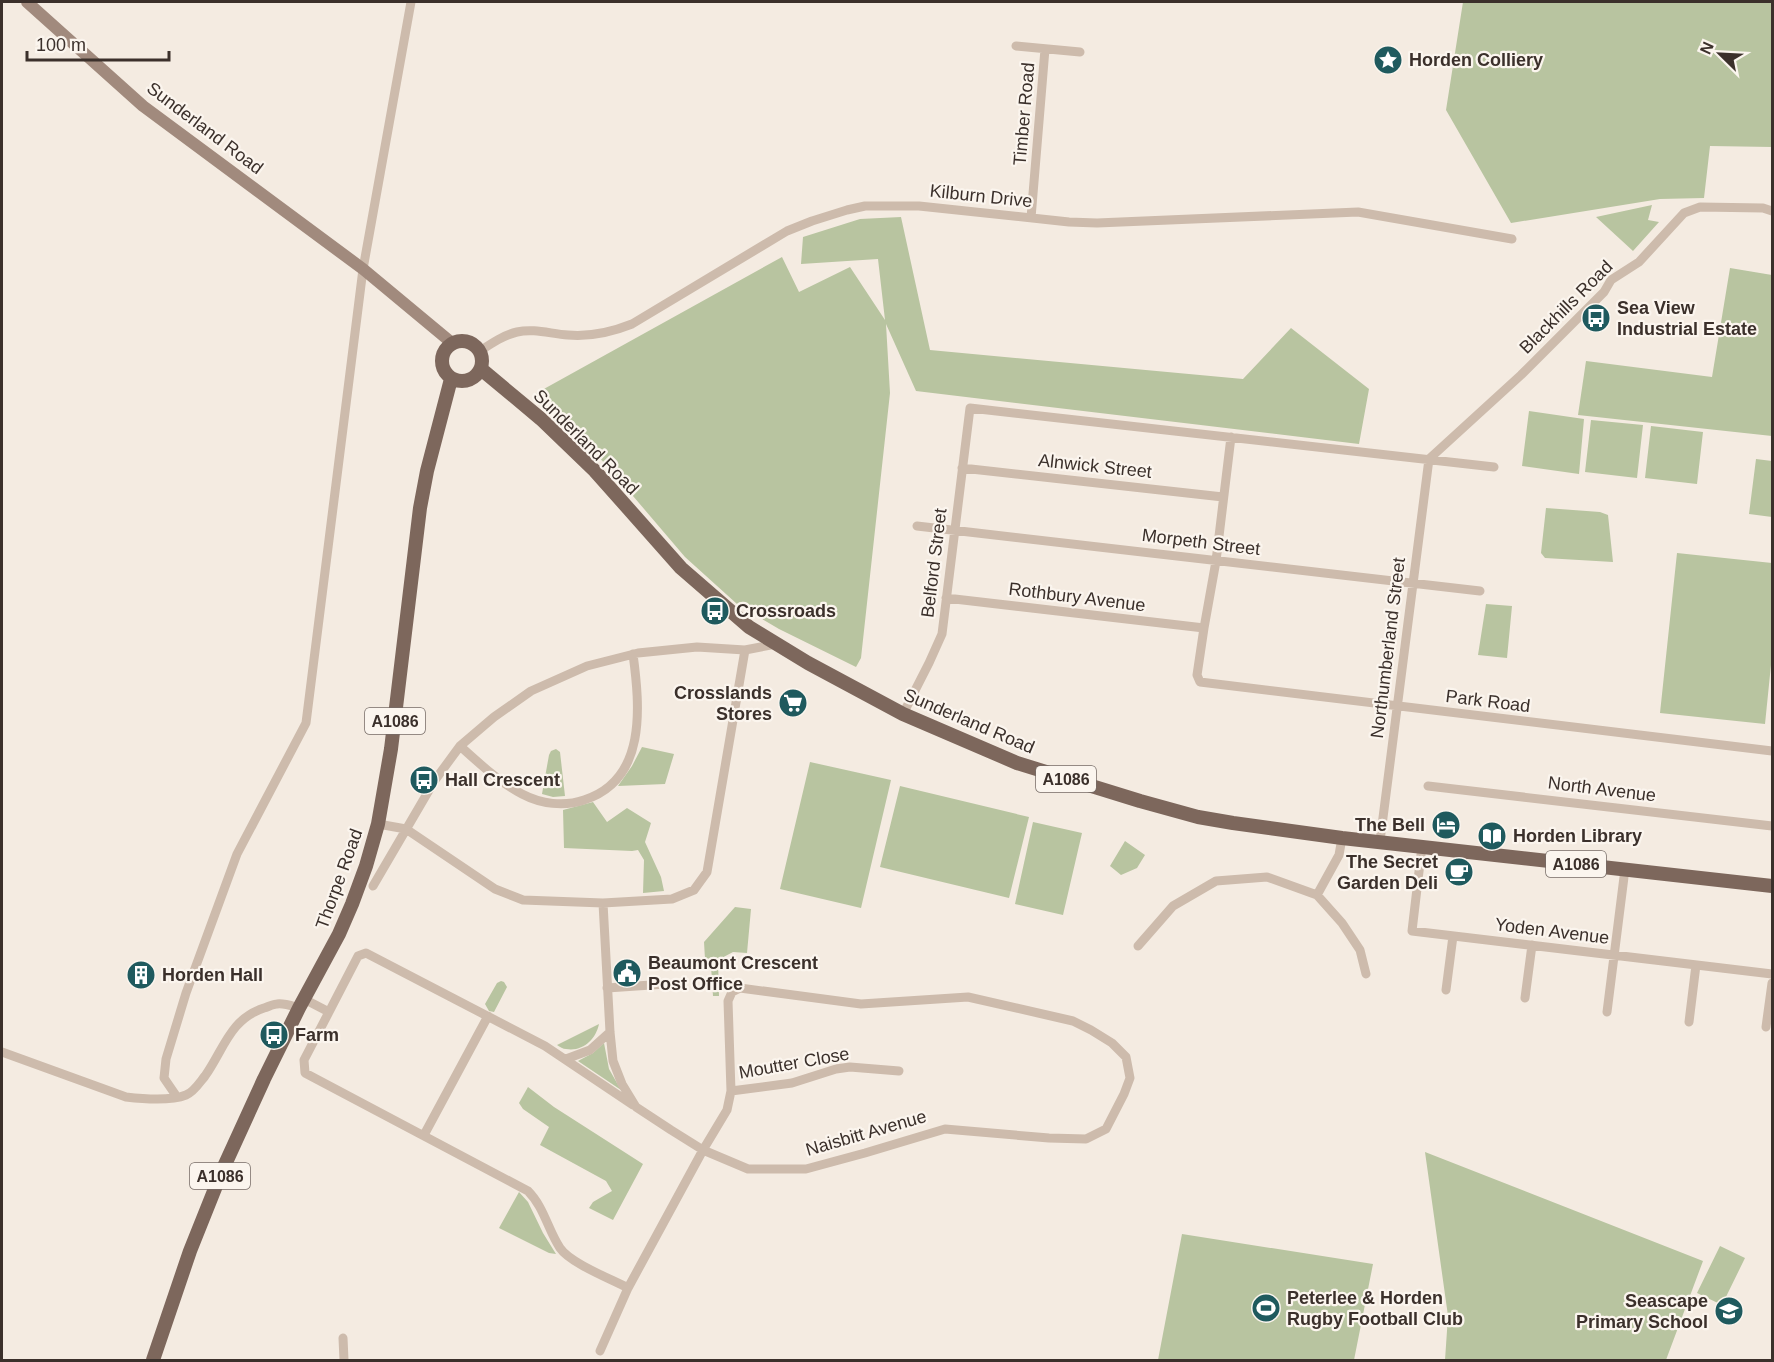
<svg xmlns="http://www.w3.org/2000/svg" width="1774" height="1362" viewBox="0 0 1774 1362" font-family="Helvetica,sans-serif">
<rect width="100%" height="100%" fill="#f4ebe1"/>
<path fill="#b8c4a0" d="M1463,2h309v145l-62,-1 -6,52 -44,1 -149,24 -65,-113z
M1652,205l-4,15 11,2 -26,29 -37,-34z
M901,217l29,133 313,29 48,-51 78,61 -10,55 -443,-53 -30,-67 4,69 -29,265 -5,9 -77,-38 -42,-25 -52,-47 -75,-88 -37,-39 -40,-35 249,-138 17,35 51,-25 35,53 -7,-61 -77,5 2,-27 57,-18z
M1730,268l42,7v161l-194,-21 8,-54 126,16z
M1529,411l55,8 -5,55 -57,-8z
M1591,420l52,5 -6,53 -52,-6z
M1651,426l52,6 -6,52 -52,-6z
M1756,459l16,2v56l-23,-3z
M1546,508l54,4 8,3 5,47 -68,-4 -4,-5z
M1677,553l95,10v92l-7,69 -105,-11z
M1486,604l26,2 -5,52 -29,-3z
M642,747l32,7 -9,30 -47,2 14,-20z
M556,749l4,3 5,44 -12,1 -11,-3 7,-39 2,-4z
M810,762l81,18 -30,128 -81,-19z
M900,786l129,31 -20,81 -129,-31z
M593,802l14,20 20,-14 24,15 -6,19 16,35 3,14 -21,2 1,-33 -6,-10 -6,1 -68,-3 -1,-38z
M1033,822l49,11 -19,82 -48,-11z
M1125,841l20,14 -8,13 -16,7 -11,-9z
M735,907l16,2 -4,44 -14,-1 -15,8 1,36h-6l-2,-30 -6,-7 -1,-17z
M501,981l3,1 3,5 -13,25 -5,-1 -4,-7 12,-21z
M599,1024c-3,15 -16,28 -33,25 -3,0 -6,-2 -9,-4z
M604,1043l5,26 12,21 -43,-29 15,-8z
M528,1087l26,20 89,57 -30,56 -24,-12 4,-6 19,-11 -6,-10 -66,-36 9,-18 -26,-18 -4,-6z
M1425,1152l278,109 -37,99h-221l3,-44z
M519,1192l9,10 15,31 13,21 -7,-1 -50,-25z
M1182,1234l191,30 -19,96h-196z
M1720,1246l25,12 -23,47 -25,-12z"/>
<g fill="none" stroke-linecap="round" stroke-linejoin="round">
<path stroke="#cdbbac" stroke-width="9" d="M1016,46l64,6
M1031,218l14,-169
M480,351c12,-8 24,-16 37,-19 17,-4 34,2 51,3 23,2 44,-3 64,-11l155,-93 25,-10 35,-11 18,-4h54l150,16 28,1 261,-11 154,27
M1231,437l-15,124 -12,67 -7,47 3,7 572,69
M962,468l261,29
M917,526l563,65
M946,598l258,30
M903,714l26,-51 13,-29 28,-226 524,59
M460,746c20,18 39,36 62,48 19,10 42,13 62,6 63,-20 56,-93 49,-146
M1428,786l344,40
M378,824l28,5 89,60 28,11 80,3 69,-4 22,-9 13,-18 38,-222
M1380,841l49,-382 92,-84 83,-83 7,-12 28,-18 45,-49 16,-6 63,1 9,3
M1422,846l-10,85 360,43
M373,886l62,-106 25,-34 34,-29 37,-26 56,-25 51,-13 59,-6 48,3 31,-6
M1317,895l22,-40 3,-17
M1138,946l35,-40 43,-25 51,-4 50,18 25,28 18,27 6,24
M607,988l59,-4
M1446,990l7,-54
M1525,998l7,-53
M304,999l25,13 -25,48 1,13 223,118c16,16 20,39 32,57 10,15 51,31 68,40
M329,1012l29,-56 8,-3 179,93 88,59
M1607,1012l18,-143
M1689,1022l7,-57
M1766,1027l6,-44
M2,1052l124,45c17,2 45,4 60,-2 8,-3 14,-13 19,-19 19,-27 25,-57 59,-68 4,-1 9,-4 13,-4 7,-1 15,2 22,4
M566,1059l24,-9 20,-18
M731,1091l61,-8 44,-14 14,-2 49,4
M177,1097l-13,-19 2,-19 20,-66 51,-139 69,-131 57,-454 48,-267
M424,1135l64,-119
M343,1338l1,22
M600,1351l28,-63 75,-138 24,-40 4,-19 -3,-90 4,-9 8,-4 121,16 107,-7 105,24 18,9 21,13 14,14 4,21 -6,16 -18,35 -20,10 -37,-1 -104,-9 -80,24 -59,16h-58l-45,-19 -32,-20 -35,-23 -14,-23 -9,-23 -3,-29 -7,-129"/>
<path stroke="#a18a7d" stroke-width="12" d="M27,2l116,104 220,163 89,74"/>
<path stroke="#7d675c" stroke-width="14" d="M442 361a20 20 0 1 1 40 0a20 20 0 1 1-40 0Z
M481,369l60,50 54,52 86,97 68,59 59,36 95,51 114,49 123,38 58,16 35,6 109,15 430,48
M153,1360l37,-109 32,-80 42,-92 35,-71 40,-74 13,-30 14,-38 12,-42 13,-75 29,-241 7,-37 24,-92"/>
</g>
<defs>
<g id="sight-disc" transform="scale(1.5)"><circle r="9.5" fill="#1f5a5e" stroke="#fbf5ee"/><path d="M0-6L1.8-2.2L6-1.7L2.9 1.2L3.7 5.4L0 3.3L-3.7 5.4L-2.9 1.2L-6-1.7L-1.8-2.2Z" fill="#fff"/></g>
<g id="bus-disc" transform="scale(1.5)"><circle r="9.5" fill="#1f5a5e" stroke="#fbf5ee"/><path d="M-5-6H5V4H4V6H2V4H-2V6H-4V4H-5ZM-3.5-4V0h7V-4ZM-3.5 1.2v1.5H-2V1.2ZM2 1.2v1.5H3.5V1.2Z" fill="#fff"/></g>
<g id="supermarket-disc" transform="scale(1.5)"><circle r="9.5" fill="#1f5a5e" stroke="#fbf5ee"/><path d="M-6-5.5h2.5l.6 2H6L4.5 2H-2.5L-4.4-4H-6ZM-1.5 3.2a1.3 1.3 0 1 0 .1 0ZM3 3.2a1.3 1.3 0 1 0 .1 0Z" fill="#fff"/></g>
<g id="hotel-disc" transform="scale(1.5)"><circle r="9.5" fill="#1f5a5e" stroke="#fbf5ee"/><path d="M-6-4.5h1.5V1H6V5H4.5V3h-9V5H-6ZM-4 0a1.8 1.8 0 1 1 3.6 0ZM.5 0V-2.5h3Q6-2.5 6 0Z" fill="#fff"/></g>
<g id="library-disc" transform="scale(1.5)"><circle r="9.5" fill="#1f5a5e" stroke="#fbf5ee"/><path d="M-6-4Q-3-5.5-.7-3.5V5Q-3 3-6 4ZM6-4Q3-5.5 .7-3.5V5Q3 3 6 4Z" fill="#fff"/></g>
<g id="cafe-disc" transform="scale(1.5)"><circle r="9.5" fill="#1f5a5e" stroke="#fbf5ee"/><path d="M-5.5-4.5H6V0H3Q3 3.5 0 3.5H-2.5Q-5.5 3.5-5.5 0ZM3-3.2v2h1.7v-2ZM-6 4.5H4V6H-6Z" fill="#fff"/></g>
<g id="civic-disc" transform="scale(1.5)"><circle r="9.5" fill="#1f5a5e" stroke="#fbf5ee"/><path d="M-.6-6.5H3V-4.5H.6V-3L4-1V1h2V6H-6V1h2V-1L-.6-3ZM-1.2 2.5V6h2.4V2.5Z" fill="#fff"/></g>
<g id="building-disc" transform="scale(1.5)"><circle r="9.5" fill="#1f5a5e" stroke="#fbf5ee"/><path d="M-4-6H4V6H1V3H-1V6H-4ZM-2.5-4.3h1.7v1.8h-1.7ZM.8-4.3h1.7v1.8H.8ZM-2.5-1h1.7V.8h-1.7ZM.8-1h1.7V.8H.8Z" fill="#fff"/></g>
<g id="stadium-disc" transform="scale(1.5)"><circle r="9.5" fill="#1f5a5e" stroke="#fbf5ee"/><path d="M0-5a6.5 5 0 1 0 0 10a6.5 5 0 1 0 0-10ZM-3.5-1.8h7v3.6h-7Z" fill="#fff"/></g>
<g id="school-disc" transform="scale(1.5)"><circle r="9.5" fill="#1f5a5e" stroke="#fbf5ee"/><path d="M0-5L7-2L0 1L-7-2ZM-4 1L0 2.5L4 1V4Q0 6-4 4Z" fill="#fff"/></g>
</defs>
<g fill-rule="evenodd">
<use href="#sight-disc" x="1388" y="60"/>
<use href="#bus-disc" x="1596" y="318"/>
<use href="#bus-disc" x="715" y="611"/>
<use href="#supermarket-disc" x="793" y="703"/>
<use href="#bus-disc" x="424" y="780"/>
<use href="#hotel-disc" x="1446" y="825"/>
<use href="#library-disc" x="1492" y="836"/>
<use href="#cafe-disc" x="1459" y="872"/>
<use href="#civic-disc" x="627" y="973"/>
<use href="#building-disc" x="141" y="975"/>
<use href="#bus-disc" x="274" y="1035"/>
<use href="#stadium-disc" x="1266" y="1308"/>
<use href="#school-disc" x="1729" y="1311"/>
</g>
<g text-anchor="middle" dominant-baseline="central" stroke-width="4.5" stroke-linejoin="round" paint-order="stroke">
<g fill="#fbf5ee" stroke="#756b66" stroke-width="1.5">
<rect x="365" y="708" width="60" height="26" rx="4.5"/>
<rect x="1036" y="766" width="60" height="26" rx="4.5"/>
<rect x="1546" y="851" width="60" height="26" rx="4.5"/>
<rect x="190" y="1163" width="60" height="26" rx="4.5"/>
</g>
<g font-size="16" font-weight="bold" fill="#3b302b">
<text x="395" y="721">A1086</text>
<text x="1066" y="779">A1086</text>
<text x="1576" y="864">A1086</text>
<text x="220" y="1176">A1086</text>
</g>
<g font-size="18" font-weight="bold" fill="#3b302b" stroke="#fbf5ee" text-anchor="start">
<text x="1409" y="60">Horden Colliery</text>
<text x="1617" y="308">Sea View<tspan x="1617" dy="21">Industrial Estate</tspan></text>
<text x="736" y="611">Crossroads</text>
<text x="772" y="693" text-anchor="end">Crosslands<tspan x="772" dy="21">Stores</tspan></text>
<text x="445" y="780">Hall Crescent</text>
<text x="1425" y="825" text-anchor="end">The Bell</text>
<text x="1513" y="836">Horden Library</text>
<text x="1438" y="862" text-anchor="end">The Secret<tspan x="1438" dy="21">Garden Deli</tspan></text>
<text x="648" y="963">Beaumont Crescent<tspan x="648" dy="21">Post Office</tspan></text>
<text x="162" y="975">Horden Hall</text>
<text x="295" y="1035">Farm</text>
<text x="1287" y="1298">Peterlee &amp; Horden<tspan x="1287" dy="21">Rugby Football Club</tspan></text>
<text x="1708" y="1301" text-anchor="end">Seascape<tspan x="1708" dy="21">Primary School</tspan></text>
</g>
<g font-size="18" fill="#3b302b" stroke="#fbf5ee">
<text transform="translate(1024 114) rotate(-85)">Timber Road</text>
<text transform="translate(205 128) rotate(37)">Sunderland Road</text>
<text transform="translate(981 196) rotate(6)">Kilburn Drive</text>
<text transform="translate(1566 307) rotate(-45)">Blackhills Road</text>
<text transform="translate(586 442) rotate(45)">Sunderland Road</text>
<text transform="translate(1095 466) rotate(6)">Alnwick Street</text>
<text transform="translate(1201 542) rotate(7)">Morpeth Street</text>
<text transform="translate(934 563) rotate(-83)">Belford Street</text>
<text transform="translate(1077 597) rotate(7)">Rothbury Avenue</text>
<text transform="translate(1388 648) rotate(-83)">Northumberland Street</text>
<text transform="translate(1488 701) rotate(7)">Park Road</text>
<text transform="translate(969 721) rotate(23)">Sunderland Road</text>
<text transform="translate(1602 789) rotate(7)">North Avenue</text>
<text transform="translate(339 879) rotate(-70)">Thorpe Road</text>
<text transform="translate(1552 931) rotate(7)">Yoden Avenue</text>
<text transform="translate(794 1063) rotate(-10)">Moutter Close</text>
<text transform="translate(866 1133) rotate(-16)">Naisbitt Avenue</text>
</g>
</g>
<rect width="1774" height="1362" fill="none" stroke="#3b302b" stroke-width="6"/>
<g transform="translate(1720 54) rotate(294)" stroke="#fbf5ee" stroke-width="4.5" paint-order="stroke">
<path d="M0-4.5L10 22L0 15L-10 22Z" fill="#3b302b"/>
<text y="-9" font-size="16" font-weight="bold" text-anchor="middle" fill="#3b302b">N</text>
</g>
<path d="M27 51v9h142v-9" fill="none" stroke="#3b302b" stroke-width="3"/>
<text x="36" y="51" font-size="18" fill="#3b302b" stroke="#fbf5ee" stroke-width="4.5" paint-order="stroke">100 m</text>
</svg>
